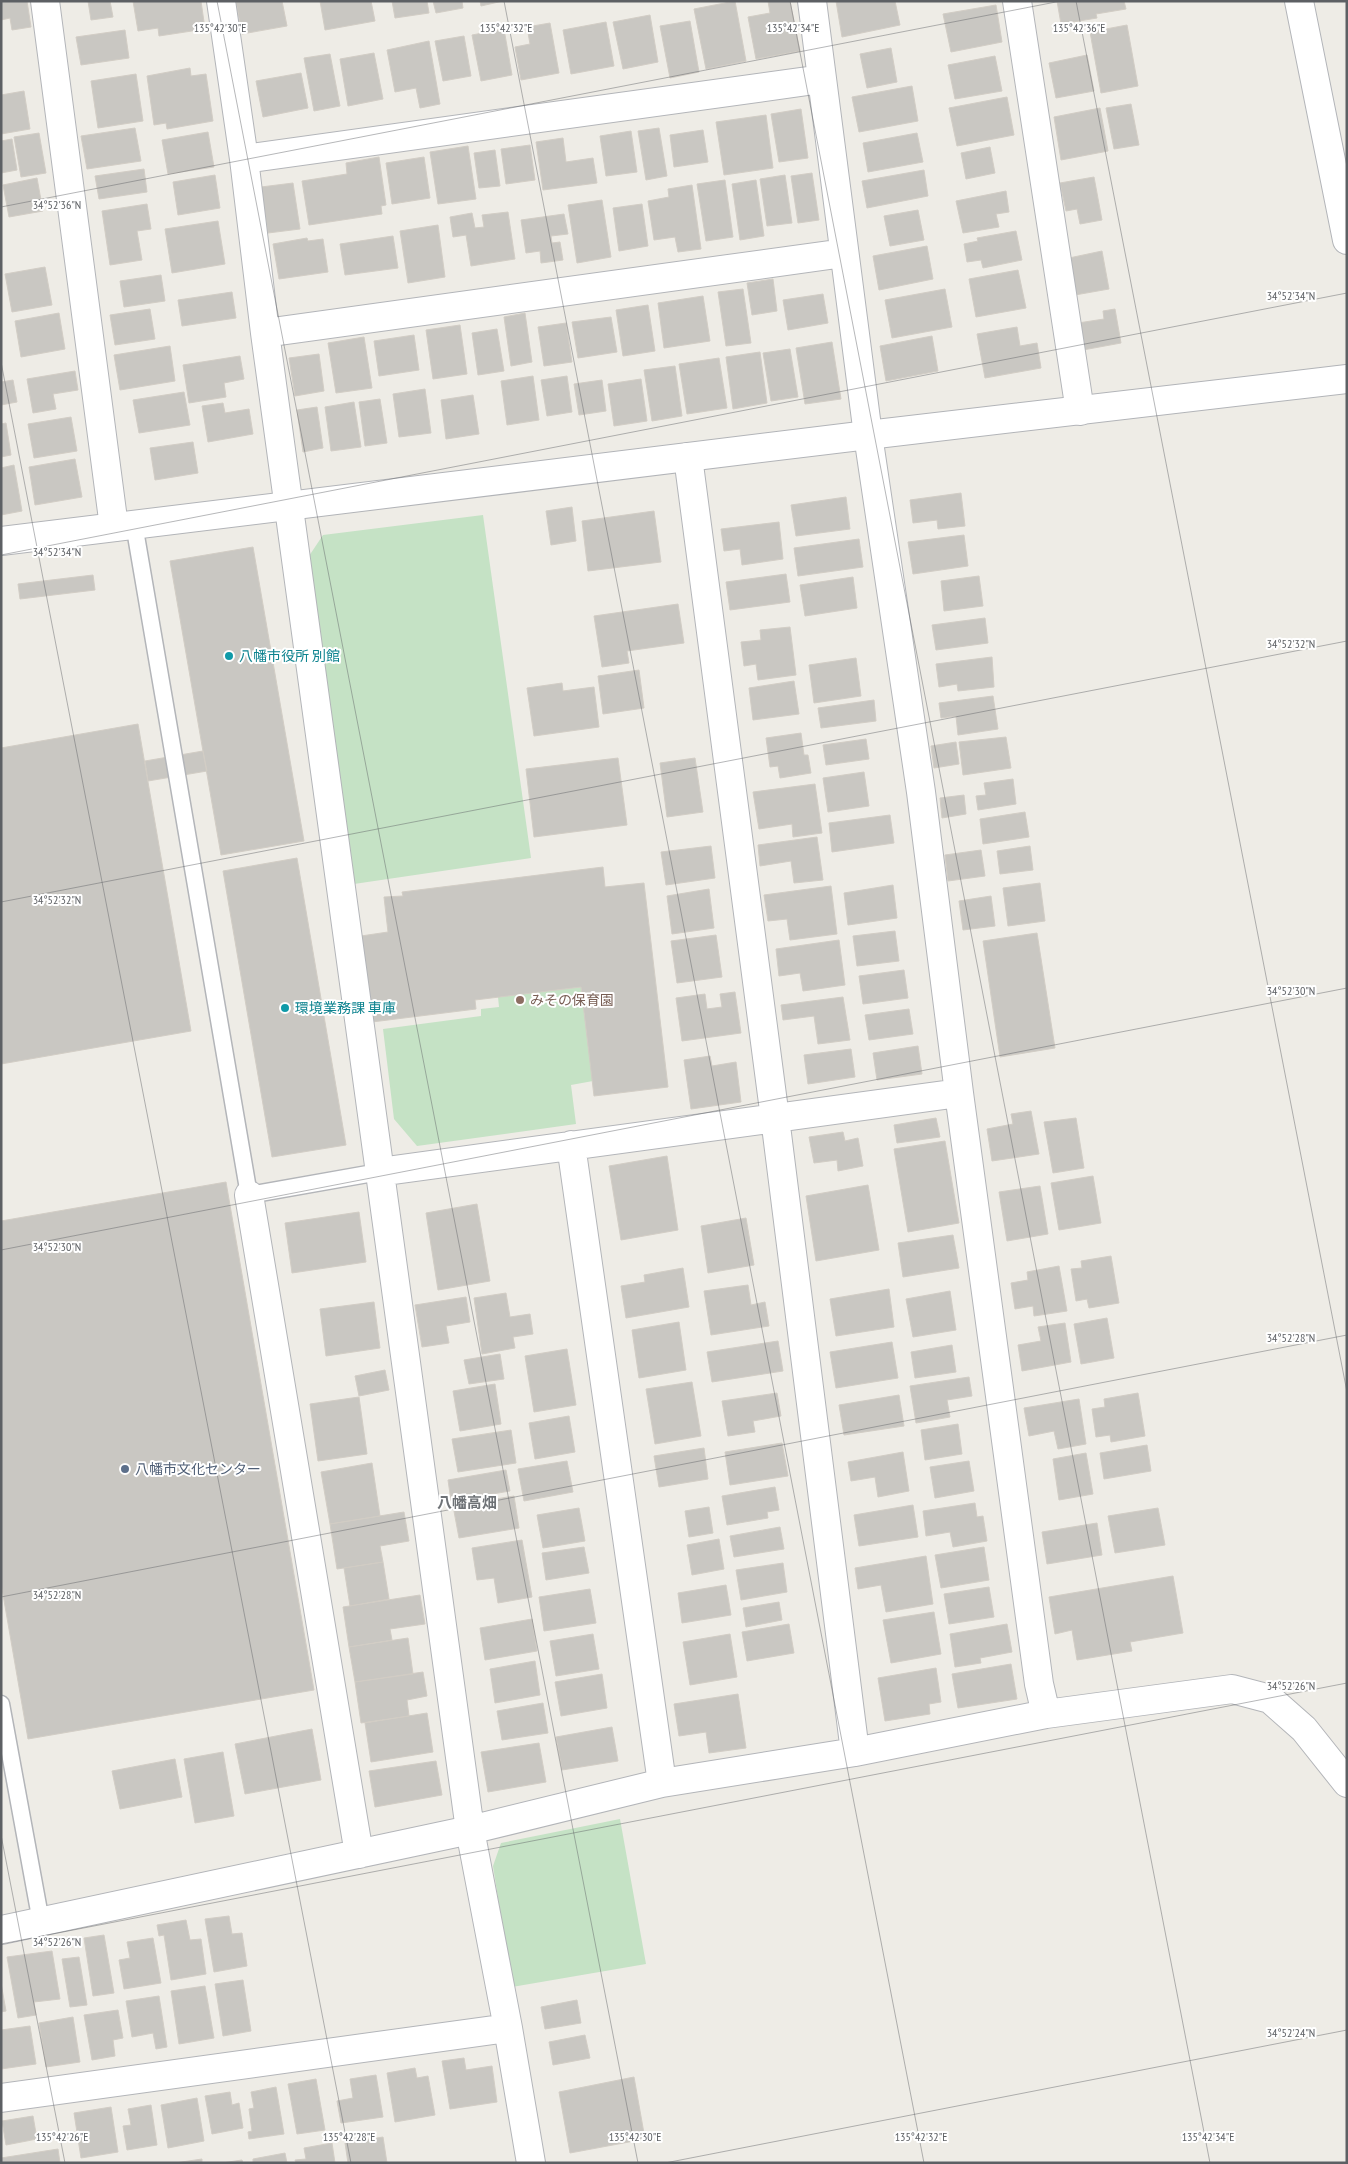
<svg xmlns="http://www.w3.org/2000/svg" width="1348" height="2164" viewBox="0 0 1348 2164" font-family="'PT Sans Narrow','Noto Sans JP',sans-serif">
<rect width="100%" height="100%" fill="#eeece6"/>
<path fill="#c5e2c5" d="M483,515l48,343 -177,26 -45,-328 14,-21z
M581,987l12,94 -22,4 5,39 -159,22 -23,-27 -11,-90 98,-13v-7l18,-2 -1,-10z
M620,1819l26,145 -134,23 -19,-121 8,-23z"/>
<path fill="#c9c7c2" stroke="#d2cdc5" d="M1,1h26l4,26 -19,3 -2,-12 -9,2z
M88,1h22l3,16 -22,3z
M133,1h68l4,28 -46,7 -1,-8 -20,3z
M236,1h46l5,25 -45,8z
M320,1h51l4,20 -50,9z
M392,1h35l2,12 -34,5z
M433,1h29l1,7 -27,5z
M480,1h23l-22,5z
M735,1l11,60 -40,8 -12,-60z
M768,1h22l10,50 -44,8 -8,-42 22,-4z
M836,1h59l5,24 -58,12z
M1057,1h67l2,8 -30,5 1,4 -36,6z
M996,5l6,37 -51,10 -8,-38z
M650,15l8,47 -35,7 -10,-47z
M690,21l9,51 -29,6 -10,-52z
M606,22l8,44 -43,8 -8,-44z
M550,23l9,50 -38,7 -6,-33 15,-3 -3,-17z
M1127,25l11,61 -37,7 -11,-61z
M504,29l8,46 -31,6 -9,-46z
M125,30l4,28 -48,7 -5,-28z
M464,36l7,40 -28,5 -8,-40z
M429,41l11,63 -20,4 -4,-20 -21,4 -8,-42z
M891,48l6,34 -30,6 -7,-34z
M374,53l9,46 -35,7 -8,-47z
M330,54l10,52 -26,5 -10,-53z
M1087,55l7,36 -38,7 -7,-35z
M995,56l7,35 -47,8 -7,-34z
M190,68l1,8 15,-2 7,47 -46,8 -1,-6 -12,2 -7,-49z
M301,73l7,35 -45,9 -7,-36z
M136,74l7,47 -45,7 -7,-47z
M912,86l6,35 -59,11 -7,-35z
M24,91l6,38 -29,5v-39z
M1007,97l7,38 -57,11 -8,-38z
M1131,104l8,41 -25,4 -8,-41z
M1100,108l8,43 -47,9 -7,-43z
M801,109l7,49 -29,4 -8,-48z
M766,115l7,53 -49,7 -8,-53z
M135,128l6,33 -54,8 -6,-33z
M659,128l8,48 -21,4 -8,-49z
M703,130l5,32 -34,5 -4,-32z
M631,131l6,41 -31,4 -6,-40z
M208,132l6,35 -46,7 -6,-34z
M39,133l7,40 -25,4 -7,-40z
M917,133l6,29 -55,10 -5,-29z
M563,138l3,24 27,-4 4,25 -54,7 -7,-48z
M12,139l5,31 -16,3v-32z
M530,145l5,35 -29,4 -5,-35z
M468,146l8,53 -38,5 -8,-52z
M990,147l5,26 -29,6 -5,-26z
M495,150l5,36 -21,2 -5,-35z
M379,157l7,48 -5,1 1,8 -73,11 -7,-44 45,-7 -1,-11z
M424,157l6,41 -38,6 -6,-41z
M144,169l3,23 -48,7 -4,-23z
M924,170l4,26 -61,12 -5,-27z
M812,173l7,47 -21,3 -7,-47z
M215,175l5,33 -42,7 -5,-33z
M785,175l7,48 -25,3 -7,-47z
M1094,177l8,43 -22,4 -3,-15 -11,2 -6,-28z
M37,178l6,33 -34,6 -6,-32z
M725,180l8,57 -27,4 -9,-57z
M756,180l8,56 -24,4 -8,-56z
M293,183l7,46 -32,4 -7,-46z
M692,185l9,64 -23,3 -3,-15 -21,3 -6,-39 21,-4 -1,-8z
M1006,191l3,21 -13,2 3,13 -36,6 -7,-32z
M602,200l9,57 -34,6 -9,-58z
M147,204l4,25 -14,2 5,29 -32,5 -8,-54z
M642,204l6,42 -29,5 -6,-43z
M918,210l6,30 -34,6 -6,-30z
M508,212l7,47 -44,7 -5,-31 -13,2 -3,-20 22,-4 3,15 9,-1 -2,-12z
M564,214l4,20 -17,2 1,7 8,-1 3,18 -22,3 -1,-12 -14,2 -5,-33z
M218,221l7,43 -53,9 -7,-44z
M438,225l7,52 -37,6 -8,-52z
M1016,231l6,29 -39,8 -2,-8 -14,2 -3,-18 14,-3 -1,-3z
M393,236l5,32 -53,7 -5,-31z
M307,238l1,3 15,-2 5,33 -49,7 -6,-35z
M927,246l6,33 -54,11 -6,-34z
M1102,251l7,38 -34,6 -6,-37z
M45,267l7,38 -40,7 -7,-38z
M1018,270l8,38 -50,9 -7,-38z
M161,275l4,26 -41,6 -4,-26z
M773,279l4,32 -25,4 -5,-32z
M743,289l8,54 -25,3 -8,-54z
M945,289l7,38 -60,11 -7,-38z
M232,292l4,26 -54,8 -4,-26z
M823,294l5,29 -40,7 -5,-30z
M703,296l7,45 -46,7 -6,-45z
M648,305l7,46 -32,5 -7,-46z
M150,309l5,30 -40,6 -5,-30z
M1115,309l6,34 -38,7 -5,-27 26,-4 -1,-8z
M59,313l6,36 -44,8 -6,-36z
M525,313l7,49 -21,4 -7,-49z
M611,317l6,35 -39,6 -6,-36z
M566,323l6,39 -28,4 -6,-39z
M460,325l7,49 -34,5 -7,-49z
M1017,327l3,19 17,-3 4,25 -56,10 -8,-44z
M497,329l7,42 -26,4 -6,-42z
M414,335l5,35 -40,6 -5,-35z
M932,336l6,35 -52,10 -6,-35z
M364,337l8,51 -36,5 -8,-50z
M832,342l9,57 -36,5 -9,-56z
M170,346l5,35 -55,9 -6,-35z
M790,349l8,48 -27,4 -8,-48z
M760,352l7,51 -34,6 -7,-52z
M319,354l5,37 -29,5 -6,-38z
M240,356l4,23 -20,4 2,14 -37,6 -6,-38z
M719,358l8,50 -40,6 -8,-50z
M675,366l7,50 -30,5 -8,-51z
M75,371l3,19 -25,4 3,15 -23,4 -6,-34z
M533,376l6,44 -32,5 -6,-44z
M567,376l5,36 -25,4 -6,-36z
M641,379l6,42 -33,5 -6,-42z
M13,380l4,22 -16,3v-23z
M602,380l4,31 -27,4 -5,-31z
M425,389l6,44 -32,4 -6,-43z
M184,392l6,33 -51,8 -6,-33z
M473,395l6,39 -33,5 -5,-39z
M380,399l7,44 -22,3 -6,-44z
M354,402l7,45 -30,4 -6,-44z
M223,403l2,10 24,-4 4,25 -45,8 -6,-36z
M317,407l6,41 -20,4 -6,-42z
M71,417l6,34 -43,7 -6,-34z
M6,423l5,32 -10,2v-33z
M193,442l5,31 -43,7 -5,-32z
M75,459l7,38 -47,8 -6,-38z
M14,465l8,46 -21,4v-47z
M961,493l4,33 -27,3 -1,-9 -24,3 -3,-23z
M846,497l4,32 -54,7 -5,-31z
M572,507l4,34 -25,4 -5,-34z
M654,511l7,51 -73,9 -6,-50z
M779,522l4,37 -41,6 -2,-16 -16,2 -3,-22z
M964,535l4,31 -55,8 -5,-32z
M859,539l4,28 -65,9 -4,-28z
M253,547l51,294 -83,14 -51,-294z
M786,574l4,28 -60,8 -4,-28z
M93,575l2,15 -75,9 -2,-15z
M979,576l4,30 -39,5 -3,-30z
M853,577l4,31 -52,8 -5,-31z
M678,604l6,39 -57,8 2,12 -27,4 -8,-51z
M985,618l3,25 -52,7 -4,-25z
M790,627l6,48 -38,5 -2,-16 -12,2 -3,-24 20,-2 -1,-10z
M992,657l2,30 -36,4 -1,-7 -18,3 -3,-23z
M856,658l5,38 -47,7 -5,-38z
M639,670l5,38 -41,6 -5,-38z
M794,681l5,33 -46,6 -4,-32z
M562,683l1,8 31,-4 5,40 -65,9 -7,-48z
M993,696l5,33 -40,6 -2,-19 -15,2 -2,-15z
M874,700l2,21 -55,7 -3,-20z
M138,724l53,307 -190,33v-316z
M801,733l3,22h4l3,18 -31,5 -2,-12 -8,1 -4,-29z
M1006,737l5,31 -48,7 -4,-33z
M866,739l3,20 -43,6 -3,-20z
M956,742l3,22 -25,4 -3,-22z
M203,751l4,20 -59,10 -3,-20z
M618,758l9,67 -93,12 -8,-68z
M695,758l8,54 -36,5 -7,-54z
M864,772l5,34 -41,6 -5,-34z
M1013,779l3,25 -38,6 -2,-14 10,-1 -2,-12z
M815,784l7,49 -29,4 -1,-13 -33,5 -6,-37z
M964,795l2,19 -24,4 -2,-20z
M1025,812l4,25 -46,7 -3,-25z
M890,815l4,28 -62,9 -3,-29z
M817,837l6,43 -29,3 -3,-22 -31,5 -2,-21z
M711,846l4,32 -49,7 -5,-33z
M1030,846l3,24 -33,4 -3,-23z
M981,850l4,26 -37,5 -3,-26z
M297,858l49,287 -74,12 -49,-286z
M603,867l2,20 39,-4 24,204 -74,9 -13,-109 -106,13 1,9 -104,13 -11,-86 27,-4 -4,-35 19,-1 -1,-4z
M1040,883l5,38 -37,5 -5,-38z
M893,885l4,33 -49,7 -4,-32z
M831,886l6,48 -47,6 -3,-21 -19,2 -4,-26z
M709,889l5,39 -42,6 -5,-38z
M991,896l4,30 -32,4 -4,-29z
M895,931l4,30 -42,5 -4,-30z
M1037,933l18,115 -55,9 -17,-116z
M716,935l6,42 -45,6 -6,-42z
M839,940l6,45 -42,6 -3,-18 -21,3 -3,-27z
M904,970l4,28 -45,6 -4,-28z
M735,992l6,41 -59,8 -6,-43 29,-4 2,15 15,-2 -2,-13z
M843,997l7,43 -32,4 -4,-28 -31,4 -2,-15z
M909,1009l4,25 -44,6 -4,-25z
M918,1046l4,28 -45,6 -4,-27z
M851,1049l4,28 -47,7 -4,-29z
M710,1056l2,10 24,-4 5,40 -50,7 -7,-49z
M1031,1111l8,43 -47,7 -5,-32 26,-5 -2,-10z
M936,1118l4,19 -43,6 -3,-18z
M1076,1118l8,50 -31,5 -9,-51z
M843,1132l2,9 13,-3 5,28 -25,5 -1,-11 -23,3 -5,-26z
M945,1141l14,82 -51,9 -14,-83z
M667,1156l11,74 -57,10 -12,-74z
M1093,1176l8,47 -42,7 -8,-47z
M226,1182l88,508 -286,49 -27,-156v-362z
M868,1185l11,65 -63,11 -10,-65z
M1040,1186l8,48 -41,7 -8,-49z
M477,1204l13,77 -52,9 -12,-77z
M359,1212l7,50 -74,11 -7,-50z
M746,1218l8,47 -46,8 -7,-47z
M953,1235l6,33 -56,9 -5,-34z
M1111,1256l8,47 -30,5 -2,-9 -11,2 -5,-32 11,-1 -1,-7z
M1059,1266l8,45 -33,5 -1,-10 -18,3 -4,-26 17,-3 -1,-8z
M683,1268l6,39 -63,11 -5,-32 24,-4 -1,-7z
M748,1285l3,20 14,-3 4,24 -58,9 -7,-44z
M889,1289l5,38 -58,9 -6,-37z
M950,1291l6,39 -43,7 -7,-38z
M506,1293l4,24 20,-3 3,20 -20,3 2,11 -33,6 -8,-56z
M466,1297l4,25 -24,4 3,17 -27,4 -7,-42z
M374,1302l6,46 -54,8 -6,-47z
M1107,1318l7,40 -33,6 -7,-40z
M679,1322l7,48 -47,8 -7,-48z
M1065,1323l6,39 -49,9 -4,-26 23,-4 -3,-14z
M778,1341l5,30 -71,11 -5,-30z
M892,1342l6,36 -62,10 -6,-36z
M952,1345l4,27 -41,6 -4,-26z
M567,1349l9,56 -42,7 -9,-56z
M500,1354l4,25 -35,5 -5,-24z
M385,1370l4,20 -30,6 -4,-20z
M969,1377l3,19 -25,4 3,17 -34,6 -6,-37z
M692,1382l9,54 -46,8 -9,-55z
M495,1384l6,40 -41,7 -7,-40z
M777,1393l4,23 -28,5 2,11 -27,4 -6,-35z
M1138,1393l7,43 -34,6 -1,-7 -14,2 -4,-28 13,-2 -1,-8z
M899,1395l5,31 -60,9 -5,-30z
M359,1397l8,57 -49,7 -8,-57z
M1079,1399l7,45 -28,5 -4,-18 -25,5 -5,-28z
M569,1416l6,36 -40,7 -6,-36z
M958,1424l4,30 -37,6 -4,-30z
M511,1430l5,33 -58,9 -6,-33z
M782,1443l6,33 -58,9 -5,-33z
M1147,1445l4,26 -47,8 -4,-26z
M704,1448l4,31 -49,8 -5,-31z
M903,1452l6,39 -31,6 -3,-20 -24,4 -3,-19z
M1086,1453l7,41 -34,6 -6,-41z
M567,1461l6,31 -49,9 -6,-32z
M969,1461l5,30 -39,7 -5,-31z
M372,1463l8,53 -50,8 -9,-52z
M506,1470l4,21 -59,10 -3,-21z
M775,1487l4,23 -12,2 1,6 -41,7 -5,-29z
M514,1496l5,32 -60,10 -6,-32z
M975,1503l2,14 6,-1 4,25 -34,6 -3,-15 -24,4 -3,-25z
M913,1505l5,32 -59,9 -5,-31z
M709,1507l4,26 -24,4 -4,-26z
M579,1508l6,33 -42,7 -6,-33z
M1158,1508l7,37 -50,8 -7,-37z
M404,1512l5,29 -29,5 3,16 -46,7 -7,-45z
M1097,1523l5,32 -55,9 -5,-32z
M780,1527l4,22 -50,8 -4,-21z
M719,1539l5,30 -32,6 -5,-30z
M522,1540l10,57 -34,6 -4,-25 -17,2 -5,-32z
M584,1547l5,26 -43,7 -4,-27z
M984,1547l5,33 -48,8 -6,-33z
M926,1556l7,48 -47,8 -5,-27 -23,4 -3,-21z
M383,1562l6,37 -39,7 -6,-38z
M783,1563l4,29 -46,8 -5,-30z
M1173,1576l10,57 -53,9 2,9 -55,9 -5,-30 -17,4 -6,-37z
M726,1585l5,30 -49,8 -4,-30z
M989,1587l5,30 -45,7 -5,-30z
M590,1589l6,34 -52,8 -5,-34z
M420,1595l5,29 -35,5 2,11 -43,7 -6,-40z
M779,1602l3,18 -36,7 -3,-19z
M934,1612l7,42 -50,9 -8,-43z
M532,1619l5,32 -52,9 -5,-32z
M789,1624l5,29 -47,8 -5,-29z
M1007,1624l5,28 -32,6 1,5 -26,4 -5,-33z
M593,1634l6,35 -43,7 -6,-35z
M730,1634l7,43 -47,8 -7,-43z
M408,1638l5,36 -58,8 -6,-35z
M535,1661l5,34 -45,8 -5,-34z
M1011,1664l6,35 -59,9 -6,-34z
M936,1668l5,34 -12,2 1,10 -45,7 -7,-43z
M423,1672l4,24 -20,4 2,16 -48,7 -6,-41z
M602,1674l5,34 -46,8 -6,-34z
M738,1694l8,54 -37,5 -3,-21 -27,4 -5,-32z
M543,1703l5,30 -46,7 -5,-29z
M427,1713l6,39 -62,10 -6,-39z
M612,1727l6,34 -56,9 -6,-33z
M312,1729l9,51 -76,14 -10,-50z
M539,1743l7,39 -58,10 -7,-40z
M223,1752l11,64 -39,7 -11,-64z
M175,1759l7,38 -62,12 -8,-38z
M436,1761l6,34 -67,12 -6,-36z
M229,1916l3,18 10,-1 5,33 -33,6 -9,-53z
M186,1920l4,20 11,-1 5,35 -35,6 -7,-45 -5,1 -2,-11z
M104,1935l10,58 -21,3 -9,-58z
M153,1938l8,45 -37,6 -5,-29 11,-2 -3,-16z
M52,1951l8,48 -26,3 2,13 -18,3 -11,-61z
M79,1957l8,48 -17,2 -8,-48z
M243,1980l8,51 -28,5 -8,-52z
M1,1983l5,28 -5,1z
M205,1986l9,52 -35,6 -8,-53z
M159,1996l8,51 -11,2 -3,-16 -21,4 -6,-36z
M577,2000l4,23 -36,6 -4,-22z
M118,2010l5,28 -10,2 2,16 -23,4 -8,-45z
M73,2017l7,45 -34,5 -7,-44z
M30,2026l6,38 -35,5v-39z
M585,2035l5,23 -37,7 -4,-23z
M464,2058l2,12 26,-4 5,36 -47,7 -8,-48z
M415,2068l2,10 11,-2 7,39 -40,7 -8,-49z
M376,2075l7,42 -42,6 -4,-22 16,-3 -3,-19z
M634,2077l11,62 -75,14 -11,-61z
M316,2079l9,51 -28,4 -9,-50z
M276,2087l8,47 -35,5 -1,-7 4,-1 -3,-22 5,-1 -3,-16z
M230,2092l2,13 7,-2 4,25 -31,6 -7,-38z
M197,2098l7,43 -36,7 -7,-43z
M151,2105l6,40 -30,5 -4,-24 8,-1 -3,-16z
M111,2107l7,45 -37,6 -7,-45z
M33,2116l4,23 -31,6 -4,-24z
M383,2137l4,26h-39l-3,-20z
M332,2143l3,20h-39l-1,-3 11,-1 -2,-11z
M58,2149l2,14h-59v-5z
M285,2153l2,10h-34v-4z
M202,2159v4h-27z
M242,2160l1,3h-21z"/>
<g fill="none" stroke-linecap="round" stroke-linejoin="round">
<g stroke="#b3b5b9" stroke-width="19">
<path id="lane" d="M134,524l115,671 130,-23
M1,1704l40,218"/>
</g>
<g stroke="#b3b5b9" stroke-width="30">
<path id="street" d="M45,1l69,526
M221,1l23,158 21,174 205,1497 38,198 23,135
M812,1l56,434 53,357 38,301 80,591 7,30
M1017,1l63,410
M1299,1l48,239
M244,159l578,-80
M265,333l579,-80
M688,457l87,661 80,634
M571,1145l91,638
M379,1172l580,-79
M249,1195l110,659
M1,1930l469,-100 192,-47 193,-31 191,-38 186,-25 38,10 34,30 43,54
M1,2098l507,-70"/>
</g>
<g stroke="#b2b4b8" stroke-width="30">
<path id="secondary" d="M1,541l867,-106 479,-56"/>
</g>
<use href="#lane" stroke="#fff" stroke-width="16"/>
<use href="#street" stroke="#fff" stroke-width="28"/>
<use href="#secondary" stroke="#fff" stroke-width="28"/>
</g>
<path fill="none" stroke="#5d6064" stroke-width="1" stroke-opacity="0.45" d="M217,1l421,2162M504,1l420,2162M790,1l420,2162M1076,1l271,1391M1,207l1060,-206M1,362l350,1801M1,555l1346,-262M1,902l1346,-261M1,1250l1346,-262M1,1597l1346,-262M1,1835l64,328M1,1944l1346,-261M665,2163l682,-133"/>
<g fill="#0f9aa8" stroke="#fff" stroke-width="2">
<circle cx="229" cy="656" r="5"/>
<circle cx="285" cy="1008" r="5"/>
</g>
<circle fill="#8d6e63" stroke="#fff" stroke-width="2" cx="520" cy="1000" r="5"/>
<circle fill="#5c6f8a" stroke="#fff" stroke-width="2" cx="125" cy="1469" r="5"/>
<g text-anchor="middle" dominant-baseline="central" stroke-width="4" stroke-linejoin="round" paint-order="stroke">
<g font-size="14" fill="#0d838f" stroke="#fff" text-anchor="start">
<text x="239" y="656">八幡市役所 別館</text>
<text x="295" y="1008">環境業務課 車庫</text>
</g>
<g font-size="14" fill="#785e54" stroke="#fff" text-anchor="start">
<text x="530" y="1000">みその保育園</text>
</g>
<g font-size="14" fill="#4e5e75" stroke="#fff" text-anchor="start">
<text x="135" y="1469">八幡市文化センター</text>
</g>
<g font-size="15" font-weight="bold" fill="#6e7276" stroke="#fff">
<text x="467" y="1502">八幡高畑</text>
</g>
</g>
<g font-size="12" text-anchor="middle" fill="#5d6064" stroke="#fff" stroke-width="4" stroke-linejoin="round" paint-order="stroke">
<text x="220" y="32">135°42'30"E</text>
<text x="506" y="32">135°42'32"E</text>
<text x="793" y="32">135°42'34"E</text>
<text x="1079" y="32">135°42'36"E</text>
<text x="57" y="209">34°52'36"N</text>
<text x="1291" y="300">34°52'34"N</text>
<text x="57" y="556">34°52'34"N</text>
<text x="1291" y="648">34°52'32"N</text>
<text x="57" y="904">34°52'32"N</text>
<text x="1291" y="995">34°52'30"N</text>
<text x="57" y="1251">34°52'30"N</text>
<text x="1291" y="1342">34°52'28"N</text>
<text x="57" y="1599">34°52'28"N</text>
<text x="1291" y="1690">34°52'26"N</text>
<text x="57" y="1946">34°52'26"N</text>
<text x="1291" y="2037">34°52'24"N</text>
<text x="62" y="2141">135°42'26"E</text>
<text x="349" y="2141">135°42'28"E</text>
<text x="635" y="2141">135°42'30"E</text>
<text x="921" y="2141">135°42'32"E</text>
<text x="1208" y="2141">135°42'34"E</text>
</g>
<rect width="1348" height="2164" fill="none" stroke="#5d6064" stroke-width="5"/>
</svg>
